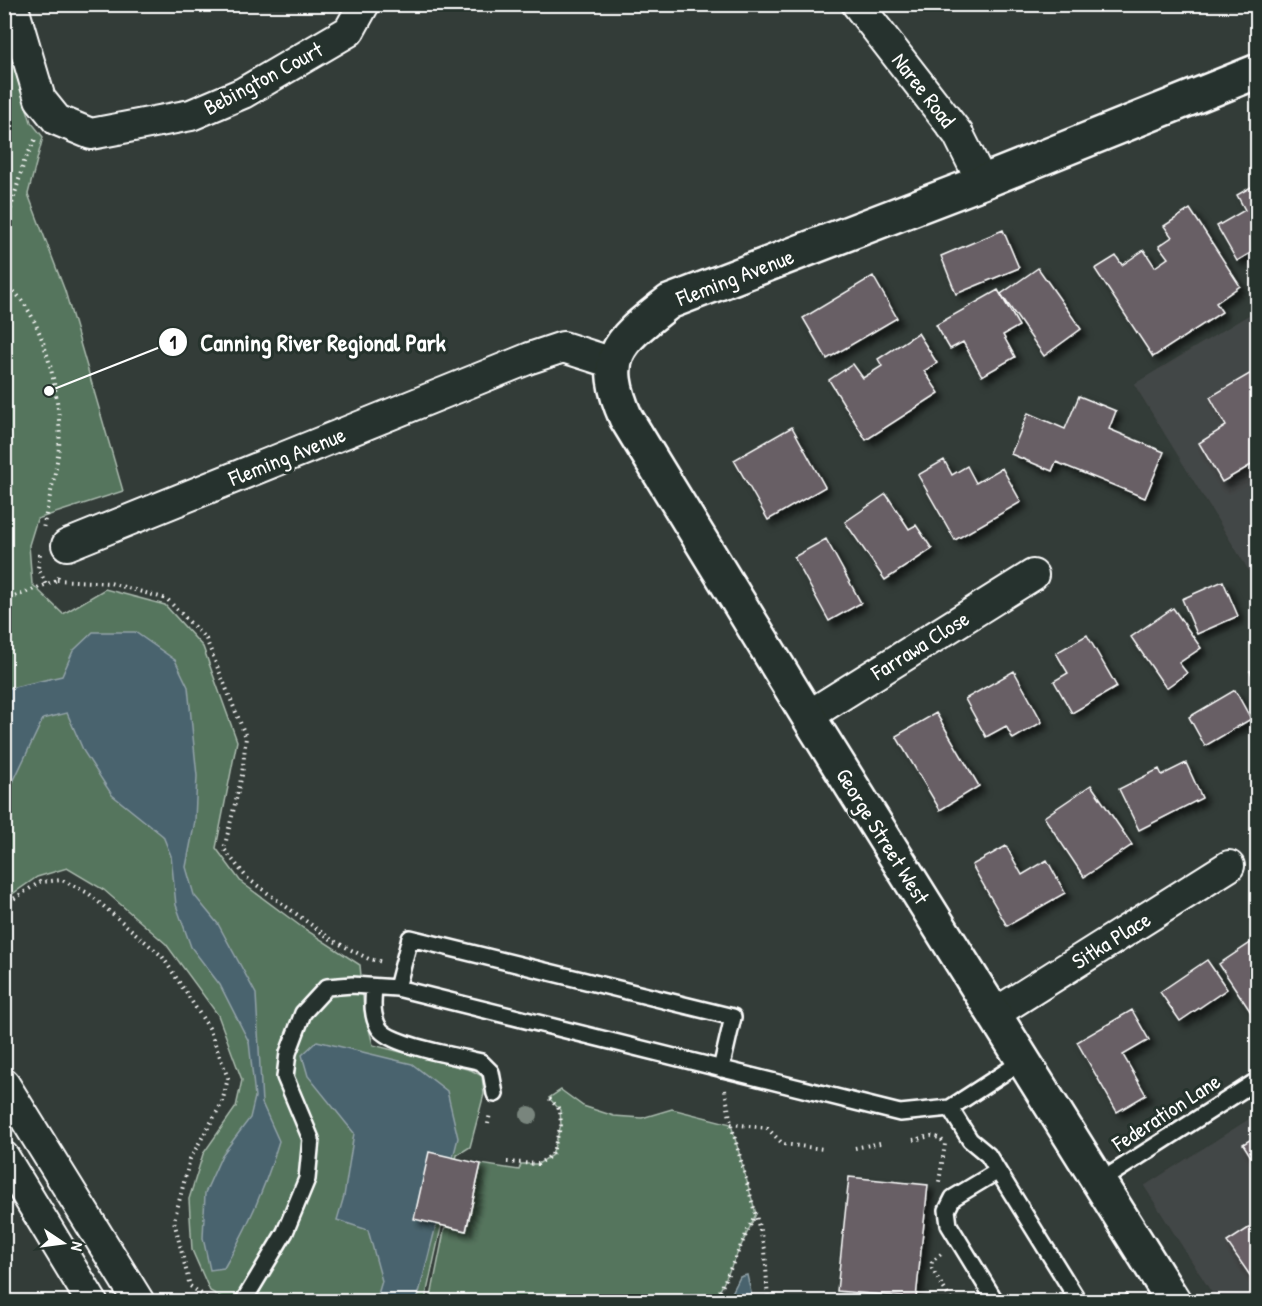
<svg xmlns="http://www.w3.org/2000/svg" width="1262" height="1306" viewBox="0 0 1262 1306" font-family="'Patrick Hand',sans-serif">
<defs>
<filter id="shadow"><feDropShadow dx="5.5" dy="5.5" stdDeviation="3" flood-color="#0009"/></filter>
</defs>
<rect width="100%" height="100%" fill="#333c38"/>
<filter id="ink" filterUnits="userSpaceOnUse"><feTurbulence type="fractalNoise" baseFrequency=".0167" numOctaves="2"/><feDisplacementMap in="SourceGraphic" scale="12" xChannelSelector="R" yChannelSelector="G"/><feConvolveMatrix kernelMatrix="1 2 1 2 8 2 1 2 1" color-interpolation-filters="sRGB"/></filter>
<g filter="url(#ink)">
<path fill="#434646" d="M1257,310v274l-123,-200z
M1257,1114v187h-40l-73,-115z"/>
<path fill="#55745d" stroke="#aabaae" stroke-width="1.5" d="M4,35l27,87 12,15 -15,57 37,97 58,200 -86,28 -8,26 3,39 31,30 42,-25 60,16 38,42 34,94 -21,107 25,34 62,46 57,37 4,44 9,36 98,25 11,6 2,18 -14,53 -13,8 -32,145 3,1 -198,1 -20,-11 -18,-41 -3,-51 14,-45 33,-47 6,-27 -24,-65 -52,-71 -62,-54 -37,-22 -30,9 -32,22z
M561,1090l22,16 31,10 28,2 30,-9 59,15 25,90 -41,87 -285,1 15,-76 22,5 14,-67 38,6 2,-6h17l14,-9 9,-30 -1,-15 -11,-12z"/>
<path fill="#49646e" stroke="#92a2a8" stroke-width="1.5" d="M93,632h42l40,28 13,27 9,89 -2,45 -9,46 8,28 24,29 38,70 6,109 17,38c-13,45 -31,86 -55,127l-14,2 -7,-32 2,-45 17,-38 28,-37 5,-21 -6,-55 -29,-57 -29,-38 -15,-42 -5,-49 -8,-20 -51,-41 -28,-43 -17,-39 -24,6 -38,80v-110l57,-13 11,-25z
M317,1041l95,23 35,27 11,47 -41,163h-41l6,-20 -14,-51 -31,-10 7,-24 10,-63 -46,-57 -6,-21z
M747,1275l6,26h-25l12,-24z"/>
<path fill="#685f65" stroke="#fff" stroke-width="1.5" filter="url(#shadow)" d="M1258,183v79l-6,-10 -15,9 -20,-35 28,-16 -8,-15z
M1190,209l50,77 -24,17 6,9 -69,45 -58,-88 21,-13 6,9 22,-15 11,17 13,-9 -9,-12 13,-9 -8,-11z
M1003,230l16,38 -63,26 -15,-38z
M1038,268l43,61 -37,27 -43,-62z
M873,276l24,42 -70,41 -24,-41z
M998,290l21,36 -16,9 12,22 -33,19 -19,-34 -13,7 -14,-24z
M918,333l19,30 -13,8 15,22 -73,47 -37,-60 24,-16 10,14 19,-12 -4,-7z
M1258,369v92l-36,21 -23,-39 27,-17 -16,-29z
M1079,396l37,15 -7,18 55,23 -19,46 -89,-36 -4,9 -41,-17 17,-41 37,16z
M792,427l33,60 -57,33 -34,-60z
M944,460l8,15 15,-9 9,17 26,-15 19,34 -66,38 -37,-65z
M886,494l23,35 7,-4 16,24 -47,31 -40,-58z
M826,539l35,64 -32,18 -35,-64z
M1223,581l15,35 -41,18 -15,-35z
M1173,608l28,40 -22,15 8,10 -21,15 -35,-51z
M1087,635l30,52 -45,26 -18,-32 14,-8 -12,-20z
M1258,667v18l-8,-14z
M1014,671l28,51 -29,17 -7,-13 -20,11 -21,-38z
M1235,690l16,29 -46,27 -16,-29z
M936,713l43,73 -39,24 -44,-74z
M1186,763l16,35 -63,32 -20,-41 40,-20 3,6z
M1091,785l41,60 -48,32 -40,-60z
M1006,846l16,29 25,-15 18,33 -58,33 -35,-61z
M1258,938v85l-39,-59z
M1207,960l20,29 -47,32 -20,-29z
M1132,1010l17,30 -26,15 23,40 -29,17 -40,-70z
M1258,1135v33l-15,-24z
M429,1152l52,12 -15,67 -52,-12z
M849,1177l79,8 -12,113 -79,-7z
M1258,1222v65l-31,-45z"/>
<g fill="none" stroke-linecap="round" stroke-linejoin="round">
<g stroke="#fff" stroke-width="20">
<path id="lane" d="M374,987c-1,13 -3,28 5,41 11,18 80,28 102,34l10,10 4,22
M721,1069l12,-52 -323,-79 -13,50 503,125 50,-5 74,-48
M950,1108l20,32 18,15 91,147
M1099,1182l159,-102
M243,1302l42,-70 22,-53 4,-40 -26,-62 3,-24 15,-40 24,-26 25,-2 45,3
M996,1302l-47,-77 -2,-15 6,-12 45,-27"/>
</g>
<g stroke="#fff" stroke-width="34">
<path id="street" d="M12,4l28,95 17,21 34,14 100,-19 52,-22 106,-62 15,-27
M857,4l101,130 24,48
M67,545l463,-187 33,-11 50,16
M808,716l225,-141
M994,1014l235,-148
M4,1084l135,218
M4,1157l88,145"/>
</g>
<g stroke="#fff" stroke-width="38">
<path id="secondary" d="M1174,1302l-366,-586 -182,-298c-28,-64 -6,-77 43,-116l313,-120 276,-111"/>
</g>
<path stroke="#fff" stroke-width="4" stroke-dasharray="1.5 4.5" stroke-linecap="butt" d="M4,232l20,-70 12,-24
M4,284c40,23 59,120 55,163 -3,27 -11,55 -16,82
M40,554l-2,14 8,16
M57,580l53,3 57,16 39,40 40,98 -4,38 -18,74 23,29 85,62 37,19 14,3
M4,601l53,-21 2,-8
M4,905l36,-23 22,-2 26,13 74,63 47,72 19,50 -6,25 -32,56 -16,62 16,65 23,16
M725,1090l6,34 34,125 3,53
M488,1124l2,-11
M731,1124l36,4 16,16 40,5
M913,1140l18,-4 9,2 5,6 -6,38
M855,1148l25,-5
M507,1162l31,2 14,-9 9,-30 -1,-15 -11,-12
M941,1254l-9,8 -1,5 21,35
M715,1302l40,-87
M1116,1302l13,-9"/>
<use href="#lane" stroke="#26332d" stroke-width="15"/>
<use href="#street" stroke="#26332d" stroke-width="30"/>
<use href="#secondary" stroke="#26332d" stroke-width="33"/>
</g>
<circle fill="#79857d" cx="529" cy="1115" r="9"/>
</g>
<g text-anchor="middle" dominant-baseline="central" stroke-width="6" stroke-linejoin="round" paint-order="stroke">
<g font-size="22" fill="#fff" stroke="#26332d">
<text transform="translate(263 78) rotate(-28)">Bebington Court</text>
<text transform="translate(924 90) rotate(52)">Naree Road</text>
<text transform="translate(735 277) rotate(-21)">Fleming Avenue</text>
<text transform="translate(287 456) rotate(-22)">Fleming Avenue</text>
<text transform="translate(920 645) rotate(-32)">Farrawa Close</text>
<text transform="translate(883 836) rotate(58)">George Street West</text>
<text transform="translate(1111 940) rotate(-32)">Sitka Place</text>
<text transform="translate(1166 1112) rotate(-33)">Federation Lane</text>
</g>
</g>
<path fill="none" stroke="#fff" stroke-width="2" d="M49 391L173 342"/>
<g fill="#fff" stroke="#26332d" stroke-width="2">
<circle cx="49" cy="391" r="6"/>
<circle cx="173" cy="342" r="15"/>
</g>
<g font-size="18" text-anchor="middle" font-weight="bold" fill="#111">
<text x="173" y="349">1</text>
</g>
<g font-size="24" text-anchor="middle" font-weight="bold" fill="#fff" stroke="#26332d" stroke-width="6" stroke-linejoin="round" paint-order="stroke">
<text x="323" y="351">Canning River Regional Park</text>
</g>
<rect width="1262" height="1306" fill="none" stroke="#26332d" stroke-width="24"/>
<rect x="12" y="12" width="1238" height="1282" fill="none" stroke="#fff" stroke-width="2" filter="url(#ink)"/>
<g transform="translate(63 1243) rotate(103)" stroke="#26332d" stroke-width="4.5" paint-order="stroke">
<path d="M0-4.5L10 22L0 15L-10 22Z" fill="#ffffff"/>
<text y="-9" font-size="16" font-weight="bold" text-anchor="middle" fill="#ffffff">N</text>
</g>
</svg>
